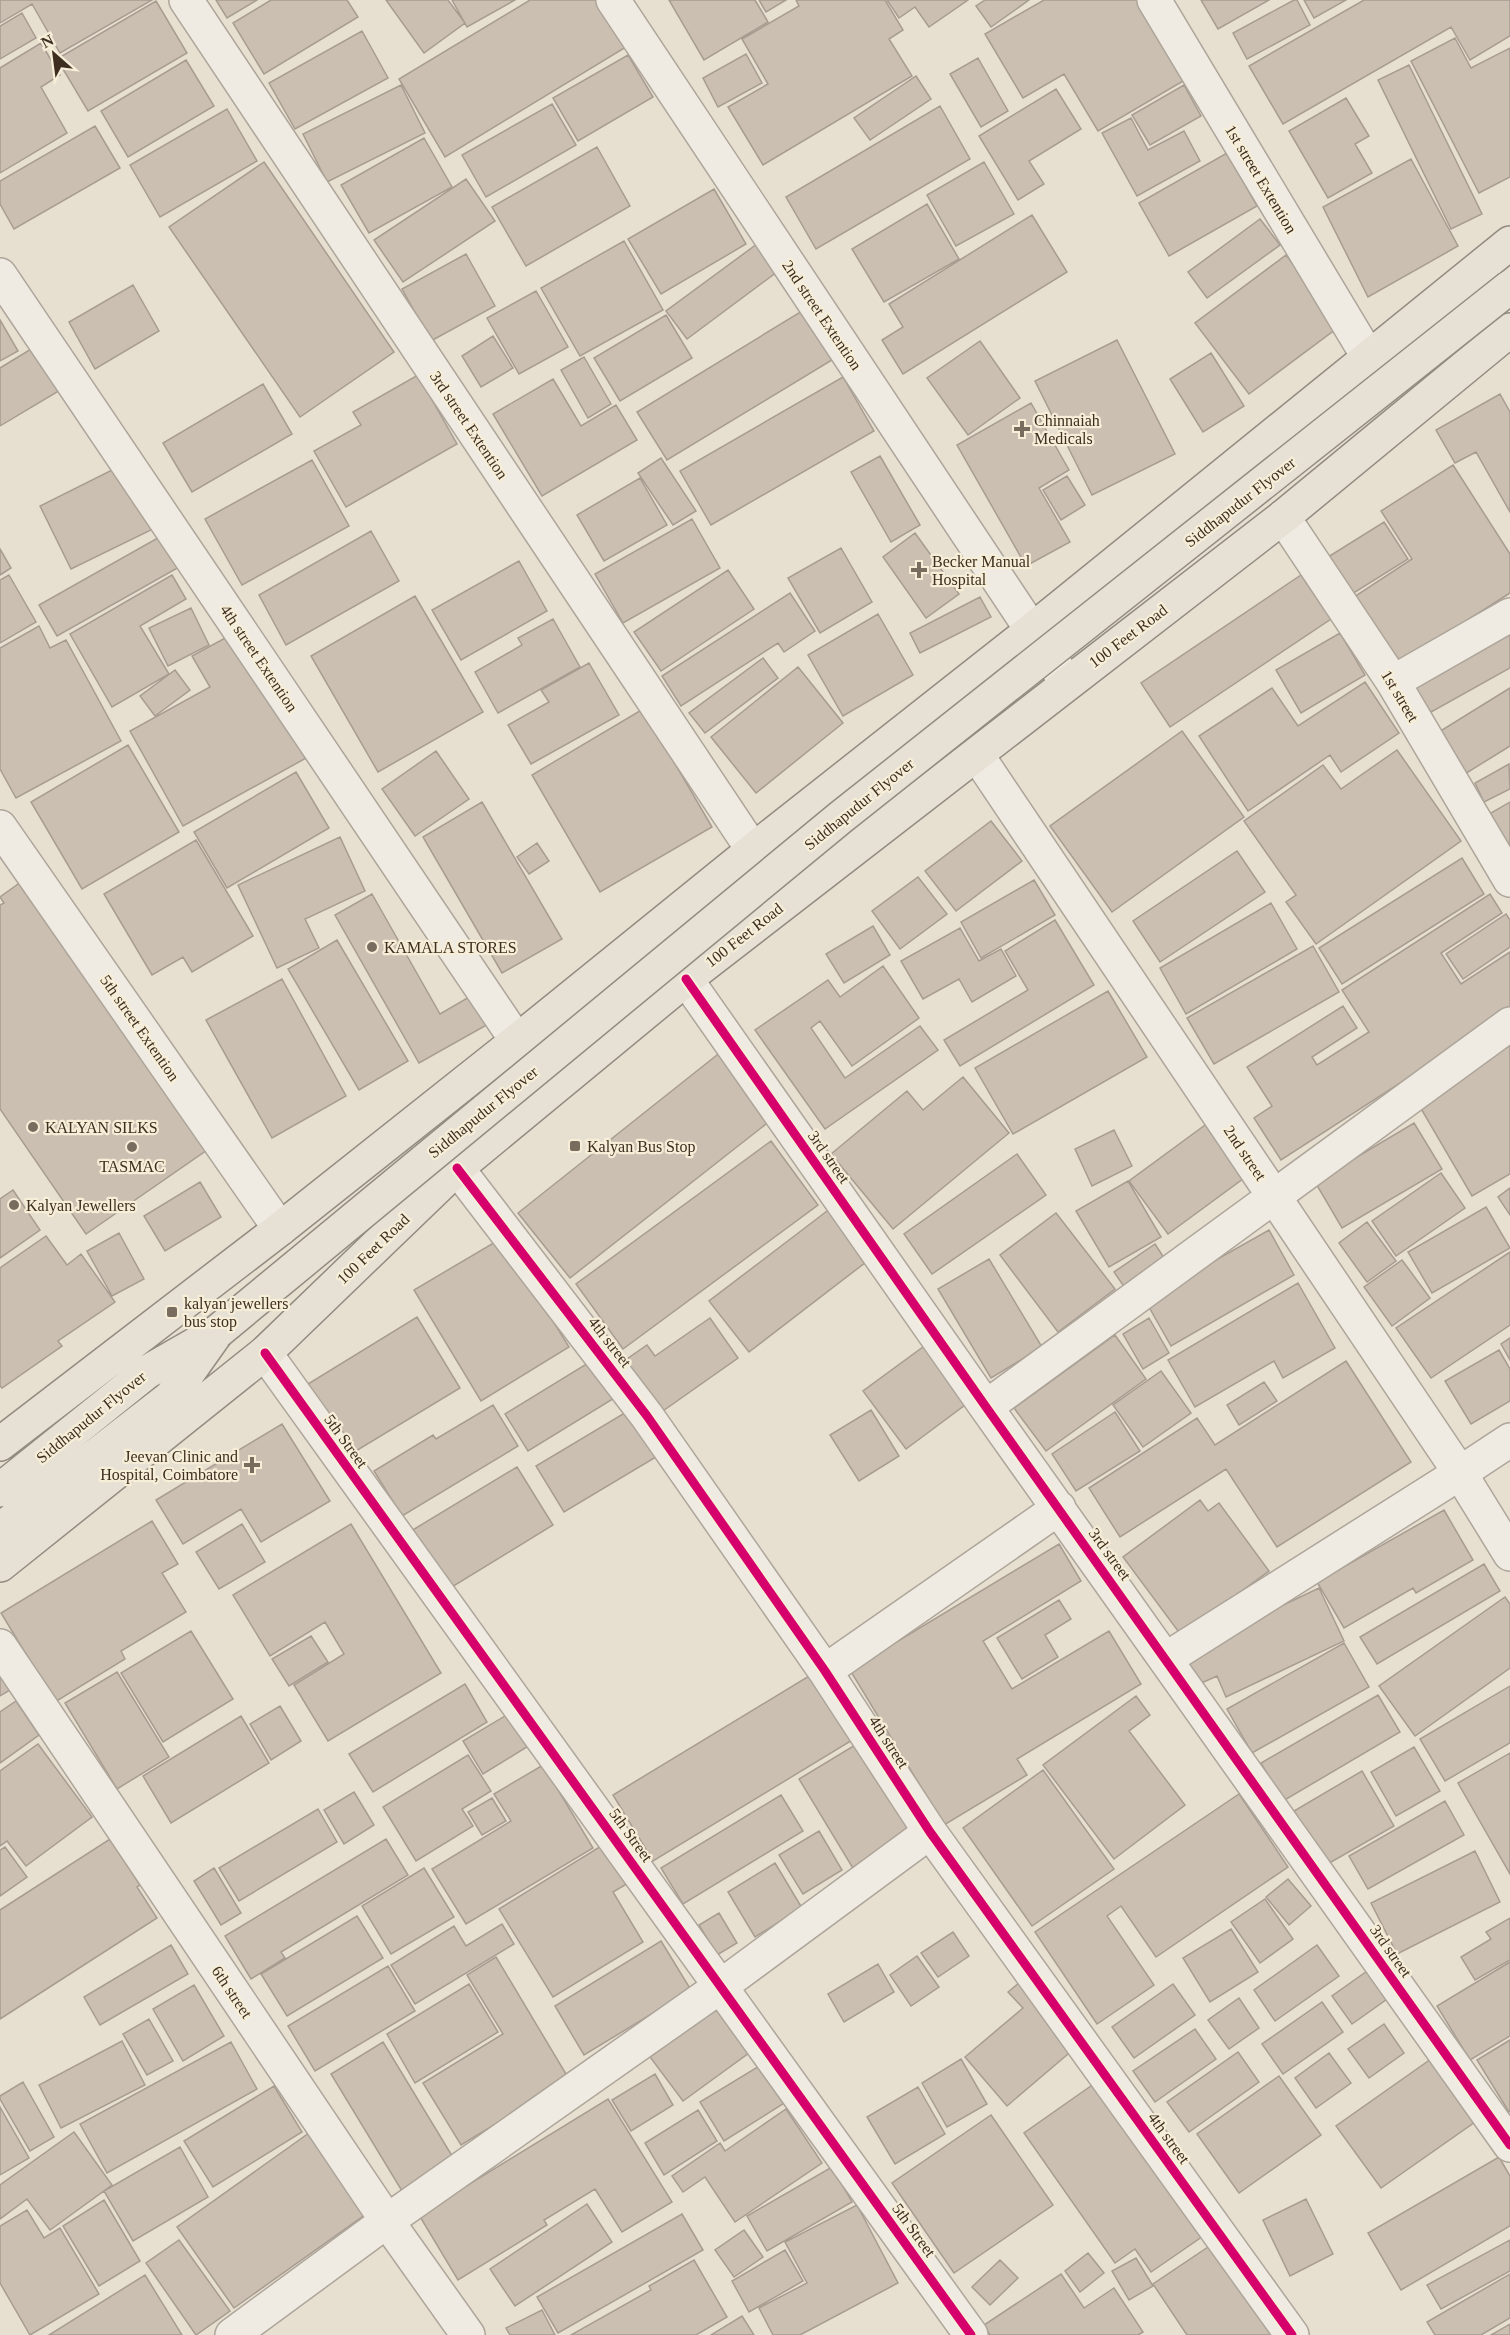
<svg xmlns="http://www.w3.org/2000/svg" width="1510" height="2335" viewBox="0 0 1510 2335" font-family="'Times New Roman',serif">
<rect width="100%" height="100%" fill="#e7e0d1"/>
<path fill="#cbbfb2" stroke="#a89c90" stroke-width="1.5" d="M0,0h152l-92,53 -28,-49 -32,19z
M216,0h41l-30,18z
M271,0h76l11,17 -94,57 -31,-51z
M386,0h62l17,23 -41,30z
M452,0h63l-48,27z
M530,0h68l28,47 -181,110 -46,-78z
M669,0h86l13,22 -64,38z
M759,0h27l-20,12z
M796,0h89l18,30 -14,9 23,37 -149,89 -35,-58 40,-23 -26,-45 57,-33z
M887,0h81l-39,27 -14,-20 -16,11z
M985,0h44l-38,27 -15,-21z
M1044,0h100l46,77 -92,54 -34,-57 -41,24 -38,-64z
M1201,0h68l-51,29z
M1294,0h3l13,25 -63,34 -14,-26z
M1304,0h42l-32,18z
M1364,0h146v36l-40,24 -19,-33 -168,97 -34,-58z
M156,1l31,52 -99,58 -31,-52z
M22,13l14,25 -36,21v-33z
M362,31l26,47 -93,51 -26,-46z
M1455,38l16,30 39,-20v129l-31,16 -68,-132z
M41,43l19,32 -19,12 26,46 -67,40v-105z
M746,54l16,29 -44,24 -15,-29z
M628,55l25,42 -75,44 -25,-43z
M978,58l30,53 -27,16 -31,-53z
M186,60l28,46 -86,51 -27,-46z
M1409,65l73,149 -31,15 -73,-149z
M916,76l15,23 -61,41 -16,-22z
M401,85l24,48 -98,49 -24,-48z
M1184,85l17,31 -51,29 -18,-30z
M1056,89l25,40 -52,32 15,23 -26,16 -39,-64z
M1346,98l23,38 -14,8 17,29 -44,25 -39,-67z
M552,104l24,41 -90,52 -24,-42z
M940,106l30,53 -154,90 -30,-52z
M227,109l30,52 -97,56 -30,-52z
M1131,118l17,32 36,-19 16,30 -63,35 -35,-63z
M95,126l25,42 -106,61 -14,-25v-23z
M424,138l28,49 -83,46 -28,-48z
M597,147l33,59 -104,60 -34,-59z
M1227,153l30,53 -88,50 -30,-53z
M1411,159l47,87 -90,51 -45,-90z
M264,162l130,190 -94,65 -131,-190z
M984,162l30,52 -58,32 -29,-51z
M466,179l29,42 -92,61 -29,-42z
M714,189l32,55 -85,50 -33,-55z
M927,204l32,55 -75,43 -32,-53z
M1032,215l35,57 -164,102 -21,-34 21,-13 -14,-23z
M1260,219l20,26 -73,53 -19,-26z
M624,241l39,69 -83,46 -39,-68z
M761,241l20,28 -94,70 -21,-28z
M466,254l29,52 -64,35 -29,-52z
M1286,255l54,71 -91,68 -54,-71z
M133,285l26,46 -64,38 -26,-47z
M536,291l32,56 -49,27 -32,-56z
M802,311l30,49 -165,100 -30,-48z
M666,315l26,43 -72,43 -26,-43z
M0,320l18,31 -18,10z
M493,336l20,32 -32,19 -19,-31z
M1117,340l58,114 -83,41 -57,-114z
M980,341l40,57 -52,37 -41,-57z
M36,346l26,43 -62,37v-58z
M1211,353l33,53 -41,26 -33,-53z
M584,357l27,47 -23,14 -27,-48z
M418,375l39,69 -111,63 -32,-56 47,-26 -8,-13z
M843,377l31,54 -163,94 -31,-54z
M553,379l28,47 35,-21 21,35 -95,56 -49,-82z
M263,384l29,50 -100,58 -29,-49z
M1500,394l10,18v100l-34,-60 -21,11 -19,-33z
M1031,403l38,67 -30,18 31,54 -44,24 -69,-121z
M880,456l40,69 -29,17 -40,-70z
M661,458l35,53 -23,14 -35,-52z
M312,460l37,66 -107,59 -37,-66z
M122,465l31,64 -82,40 -31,-63z
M1453,465l57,89v39l-113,72 -43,-68 58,-38 -31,-48z
M1067,476l18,29 -24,15 -18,-30z
M640,478l27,47 -63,36 -27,-46z
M692,519l28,49 -97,55 -28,-49z
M1384,522l24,37 -56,35 -24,-37z
M371,531l28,50 -113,64 -27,-50z
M915,533l44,61 -33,24 -43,-61z
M163,535l18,31 -124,70 -18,-31z
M841,548l31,54 -52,31 -32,-55z
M0,549l11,19 -11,7z
M519,561l28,50 -86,49 -29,-50z
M728,570l26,39 -93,62 -27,-39z
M9,575l27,47 -36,21v-63z
M172,575l14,24 -46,27 29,48 -57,33 -42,-73z
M1301,575l30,44 -161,108 -29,-44z
M790,593l25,38 -31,21 -6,-9 -97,63 -19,-30z
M415,596l68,116 -105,60 -67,-116z
M980,597l11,20 -71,36 -10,-20z
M191,608l18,37 -41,21 -19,-38z
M878,614l35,61 -70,41 -35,-61z
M553,619l27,48 -82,46 -23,-41 47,-27 -4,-7z
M1510,624v44l-86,48 -19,-34z
M39,626l11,22 16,-8 55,101 -105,57 -16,-29v-121z
M238,631l70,126 -125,69 -53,-95 80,-44 -18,-31z
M1340,633l25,42 -64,38 -25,-43z
M763,658l15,20 -73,55 -16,-20z
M589,663l30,52 -88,49 -23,-39 41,-23 -8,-12z
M798,667l45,56 -87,70 -45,-56z
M175,670l15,20 -35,26 -15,-20z
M1365,682l34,51 -58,39 -11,-17 -82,56 -49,-75 73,-48 26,38z
M1510,688v58l-50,31 -26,-42z
M643,709l69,118 -112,65 -68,-117z
M1182,731l62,86 -132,95 -62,-86z
M128,745l51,87 -97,57 -51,-87z
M1397,750l64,91 -145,103 -30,-42 10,-7 -52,-74 79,-56 18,24z
M436,751l33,48 -54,37 -33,-47z
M1509,764l1,25 -26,13 -9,-19z
M296,772l33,56 -102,60 -33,-56z
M482,802l80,137 -60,34 -79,-136z
M1510,802v59l-26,-44z
M991,821l31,40 -66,50 -31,-40z
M340,837l25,54 -60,28 14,29 -42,20 -39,-83z
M196,840l57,96 -61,36 -9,-15 -31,18 -48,-81z
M537,843l12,18 -20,13 -12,-17z
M1237,851l28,41 -105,70 -27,-41z
M1462,858l22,36 -142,90 -23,-36z
M918,877l29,37 -47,35 -28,-38z
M1034,880l21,35 -74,43 -20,-36z
M21,882l186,268 -121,84 -86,-125v-204l4,-2 -4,-6z
M372,894l68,120 36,-21 16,29 -73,41 -84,-148z
M1490,894l12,19 -61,40 20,31 49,-32v60l-229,148 -27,-42 18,-12 -25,-39 96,-61 14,22 -45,29 5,8 52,-33 -27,-42z
M1271,903l26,46 -111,65 -26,-46z
M1506,914l4,6v27l-47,32 -17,-25z
M1055,920l39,65 -134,81 -16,-26 84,-50 -23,-39z
M873,926l17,29 -46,28 -18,-29z
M960,928l19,33 22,-12 15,27 -44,26 -13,-23 -36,20 -22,-38z
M337,940l71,121 -49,29 -71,-121z
M1313,946l26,46 -125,72 -27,-46z
M883,966l36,52 -67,48 -32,-45 -9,7 34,50 75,-52 18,24 -113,79 -70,-99 73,-50 12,17z
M282,979l64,117 -74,42 -66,-118z
M1108,991l39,66 -134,77 -38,-66z
M1510,1045v129l-38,22 -56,-96z
M722,1051l53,66 -205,161 -52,-65z
M963,1077l46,56 -116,96 -62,-75 76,-63 16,19z
M1216,1117l39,53 -87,64 -39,-53z
M1414,1123l28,46 -100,59 -27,-46z
M1114,1130l18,36 -40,20 -17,-37z
M771,1141l47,64 -195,144 -47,-65z
M1017,1154l29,41 -114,79 -28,-40z
M1441,1173l24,35 -69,48 -24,-35z
M1128,1181l33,56 -52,30 -33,-56z
M200,1182l21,35 -56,34 -21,-35z
M1510,1188v27l-12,-18z
M13,1190l27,40 -40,28v-59z
M1486,1207l24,41 -78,45 -24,-41z
M831,1208l39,51 -121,93 -40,-51z
M1056,1213l59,76 -57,43 -58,-77z
M1367,1222l29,39 -29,21 -28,-39z
M1269,1230l25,45 -123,71 -26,-46z
M119,1233l25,46 -32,17 -25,-45z
M46,1236l21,29 14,-11 34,48 -57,39 4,5 -60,42 -2,-2v-118z
M502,1238l67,109 -88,54 -67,-111z
M1155,1244l13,20 -41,27 -13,-19z
M1510,1252v73l-79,53 -35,-50z
M989,1259l53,88 -51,31 -53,-89z
M1402,1260l28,38 -38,28 -28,-39z
M1298,1283l37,65 -52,30 -9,-17 -79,46 -27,-47z
M417,1317l43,71 -109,66 -43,-70z
M710,1318l28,40 -78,55 -36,-52 23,-16 8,11z
M1149,1318l20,35 -26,16 -20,-35z
M1115,1335l31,44 -100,72 -32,-43z
M1510,1338v22l-9,-16z
M927,1344l42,58 -63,47 -43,-58z
M1499,1350l11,19v32l-39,23 -26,-43z
M593,1360l23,37 -88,54 -23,-37z
M1346,1361l65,101 -134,85 -51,-78 -106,68 -31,-49 108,-70 18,27z
M1161,1371l30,42 -48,34 -30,-42z
M1264,1382l13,19 -38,24 -12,-20z
M493,1405l25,41 -116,70 -28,-45 59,-36 3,4z
M633,1408l28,46 -97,58 -28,-46z
M871,1410l28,46 -40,25 -29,-46z
M1115,1412l25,39 -64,40 -24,-37z
M282,1424l48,77 -69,41 -20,-33 -58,35 -27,-44z
M517,1467l36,58 -106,65 -36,-59z
M1200,1500l8,11 11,-8 50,68 -88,64 -58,-78z
M1444,1510l29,50 -57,33 -3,-5 -69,40 -27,-46z
M152,1521l26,43 -16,9 24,39 -65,39 4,8 -70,43 -54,-89z
M242,1524l23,38 -46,27 -23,-37z
M351,1524l90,149 -113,68 -34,-56 50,-31 -19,-32 -55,34 -37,-61z
M1059,1544l22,37 -98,60 29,48 97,-58 32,53 -124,75 10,16 -83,50 -94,-155z
M1484,1564l16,27 -123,73 -17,-27z
M1319,1588l25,53 -118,56 -9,-21 -20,9 -16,-31z
M1505,1597l5,7v64l-95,68 -36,-50z
M1059,1600l12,19 -26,16 13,22 -36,22 -25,-41z
M191,1631l42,68 -70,43 -42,-69z
M311,1636l17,26 -39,24 -17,-27z
M1344,1643l25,44 -117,66 -25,-44z
M117,1672l52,85 -52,32 -52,-86z
M0,1673l10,17 -10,6z
M814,1673l40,66 -201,122 -40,-66z
M465,1684l22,38 -114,70 -24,-38z
M1510,1686v57l-65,38 -25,-42z
M1378,1695l22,37 -117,69 -22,-38z
M1136,1696l14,19 -21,16 56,74 -71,54 -71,-94z
M16,1701l23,34 -39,28v-51z
M280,1706l21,35 -30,19 -21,-36z
M510,1713l20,32 -47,29 -20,-33z
M241,1716l28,47 -98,60 -28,-47z
M865,1739l55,91 -66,40 -55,-91z
M38,1744l54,73 -66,49 -19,-25 -7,5v-75z
M1414,1747l26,44 -44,25 -25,-44z
M1510,1753v121l-52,-91z
M468,1755l23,36 -29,18 11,17 -57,35 -33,-54z
M543,1765l50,83 -127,76 -34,-55 79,-48 -17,-27z
M1043,1770l71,99 -82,57 -69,-98z
M1362,1771l32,55 -68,39 -32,-54z
M354,1792l20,33 -30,19 -20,-34z
M1239,1794l49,73 -132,90 -35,-51 -14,10 47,69 -57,39 -62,-92z
M781,1795l22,36 -120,73 -22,-36z
M492,1798l14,23 -24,14 -14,-23z
M1445,1801l19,34 -96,54 -19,-33z
M318,1809l19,33 -98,59 -20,-33z
M819,1831l23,39 -39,24 -24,-39z
M110,1839l30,46 -3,2 20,31 -157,101v-109z
M386,1839l22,36 -127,77 4,6 -34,21 -26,-43z
M606,1843l24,39 -17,10 30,50 -90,55 -54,-88z
M5,1847l22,30 -27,19v-46z
M1475,1851l25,51 -103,52 -26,-51z
M775,1863l27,45 -47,29 -27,-45z
M214,1868l27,45 -20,12 -27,-44z
M424,1868l30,49 -63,37 -29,-48z
M1288,1879l23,27 -22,19 -23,-28z
M1265,1899l28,40 -33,24 -29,-41z
M719,1913l18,30 -20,12 -18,-30z
M357,1916l26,42 -96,58 -26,-42z
M1510,1918v42l-35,20 -14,-23 30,-18 -5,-7z
M502,1924l12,20 -99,60 -24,-39 63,-39 12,20z
M1231,1929l27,43 -48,30 -27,-44z
M953,1932l16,24 -31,21 -17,-24z
M661,1941l30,49 -107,65 -29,-49z
M171,1945l17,29 -88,51 -16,-28z
M1317,1945l22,31 -64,45 -21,-31z
M917,1956l22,31 -28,19 -21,-31z
M496,1957l73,122 -108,66 -38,-62 80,-49 -36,-59z
M1510,1962v74l-40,24 -33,-54z
M878,1964l16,28 -50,30 -16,-28z
M388,1966l27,45 -100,60 -27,-45z
M1370,1969l20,28 -38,27 -20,-28z
M1026,1977l55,66 -74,63 -42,-49 58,-49 -15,-16z
M469,1984l29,48 -83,51 -28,-49z
M1173,1984l22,31 -61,43 -22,-31z
M194,1985l30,51 -41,25 -30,-52z
M1239,1998l20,30 -30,21 -21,-29z
M1322,2002l21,30 -60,42 -21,-30z
M720,2005l33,45 -70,51 -33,-44z
M149,2019l24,42 -26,14 -24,-41z
M1384,2024l20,29 -35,25 -21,-29z
M1195,2029l21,30 -61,43 -22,-31z
M1510,2040v71l-1,1 -32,-52z
M122,2041l23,44 -84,43 -22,-43z
M231,2042l26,47 -150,84 -27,-49z
M383,2042l71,117 -52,32 -71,-117z
M1238,2052l21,30 -70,50 -22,-30z
M1329,2053l22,30 -35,25 -21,-30z
M961,2059l26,45 -40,23 -25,-44z
M1431,2059l44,63 -94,66 -45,-62z
M766,2062l23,38 -65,41 -24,-39z
M655,2074l18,31 -42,26 -19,-31z
M1279,2076l42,59 -82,58 -42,-59z
M1098,2081l108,153 -55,38 -16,-23 -20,14 -91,-130z
M23,2082l31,55 -24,14 -30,-52v-3z
M274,2086l28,46 -89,55 -29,-46z
M918,2087l27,47 -50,30 -28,-47z
M608,2099l64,103 -50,30 -27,-43 -51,31 3,5 -89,55 -39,-65z
M0,2107l29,51 -29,17z
M786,2109l36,54 -87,59 -30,-45 -22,15 -11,-16 48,-33 5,8z
M698,2110l19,31 -53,34 -19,-32z
M991,2115l62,90 -99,68 -62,-90z
M316,2128l57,81 -139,99 -57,-81z
M74,2132l38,53 -62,45 -23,-31 -27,20v-34z
M180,2147l28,50 -75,44 -29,-50z
M1499,2157l11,19v50l-109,64 -33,-57z
M832,2167l20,35 -85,49 -20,-35z
M1306,2199l27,55 -43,22 -27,-56z
M104,2200l36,61 -41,25 -36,-60z
M587,2204l25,38 -97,64 -25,-37z
M857,2205l41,78 -98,52h-27l-14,-27 48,-25 -22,-41z
M27,2210l17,28 16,-10 39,66 -69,41 -30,-52v-57z
M682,2214l21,36 -145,83 -21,-36z
M744,2230l19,27 -29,20 -19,-27z
M179,2240l51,71 -34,24 -50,-72z
M1510,2240v31l-69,38 -14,-24z
M1217,2241l65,94h-95l-34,-51z
M785,2250l18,31 -54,31 -17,-31z
M1088,2253l16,20 -24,19 -15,-21z
M1136,2258l17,28 -24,14 -17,-29z
M694,2260l33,57 -31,18h-125l80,-45 -2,-4z
M1000,2260l18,18 -28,27 -18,-18z
M1061,2274l23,34 30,-20 29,44 -5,3h-148l-6,-10z
M1510,2274v44l-29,17h-46l-8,-13z
M145,2275l37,60h-133z
M542,2310l13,25h-45l-4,-7z
M742,2316l12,19h-43z
M1510,2324v11h-19z"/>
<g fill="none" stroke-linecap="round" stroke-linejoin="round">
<g stroke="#ada599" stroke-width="36">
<path id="minor" d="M186,0l567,850
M613,0l454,683
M1154,0l215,358
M0,275l517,766
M1283,517l110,165 117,198
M1393,682l117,-67
M977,755l483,718 50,81
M0,827l280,402
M686,979l300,428 524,738
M457,1168l190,248 178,255 105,161 362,503
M265,1353l706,982
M986,1407l524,-383
M0,1646l387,575 81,114
M1166,1659l294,-186 50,-33
M825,1671l234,-163
M232,2335l155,-114 334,-235 209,-154"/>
</g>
<g stroke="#928b80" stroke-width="36">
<path id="major" d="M0,1444l280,-215 237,-188 236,-191 278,-219 479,-388
M0,1490l147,-118 61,-35
M0,1530l171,-133 46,-65
M0,1565l265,-212 192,-185 229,-189 597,-462 227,-187"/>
</g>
<use href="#minor" stroke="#efebe3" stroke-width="33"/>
<use href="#major" stroke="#e6e1d4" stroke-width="33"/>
<g stroke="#928b80" stroke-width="36" stroke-linecap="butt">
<path id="major-bridge" d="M217,1332l624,-515 669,-530"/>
</g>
<use href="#major-bridge" stroke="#e6e1d4" stroke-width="33"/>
<g stroke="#f7eed8" stroke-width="13">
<path id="cycleway" d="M686,979l300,428 524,738
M457,1168l190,248 178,255 105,161 362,503
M265,1353l706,982"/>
</g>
<use href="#cycleway" stroke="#d6006c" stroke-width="9"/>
</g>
<g fill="#786c5e" stroke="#f7eed8" stroke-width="2">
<path d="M1019 420h6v6h6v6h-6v6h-6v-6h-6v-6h6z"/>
<path d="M916 561h6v6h6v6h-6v6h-6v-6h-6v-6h6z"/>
<circle cx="372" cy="947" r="6"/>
<circle cx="33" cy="1127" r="6"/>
<rect x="569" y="1140" width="12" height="12" rx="3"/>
<circle cx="132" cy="1147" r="6"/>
<circle cx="14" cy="1205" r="6"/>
<rect x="166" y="1306" width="12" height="12" rx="3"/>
<path d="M249 1456h6v6h6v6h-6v6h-6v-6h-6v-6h6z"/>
</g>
<g text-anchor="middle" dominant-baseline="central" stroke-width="4.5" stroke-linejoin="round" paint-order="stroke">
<g font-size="16" fill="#3d2e20" stroke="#f7eed8">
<text transform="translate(1261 179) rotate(59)">1st street Extention</text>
<text transform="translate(822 315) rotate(56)">2nd street Extention</text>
<text transform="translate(469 425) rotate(56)">3rd street Extention</text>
<text transform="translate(1240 502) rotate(-38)">Siddhapudur Flyover</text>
<text transform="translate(1128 636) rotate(-37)">100 Feet Road</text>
<text transform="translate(259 658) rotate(56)">4th street Extention</text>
<text transform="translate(1400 696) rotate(59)">1st street</text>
<text transform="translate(859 804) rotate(-39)">Siddhapudur Flyover</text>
<text transform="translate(744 935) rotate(-38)">100 Feet Road</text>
<text transform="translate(140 1028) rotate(55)">5th street Extention</text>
<text transform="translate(483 1112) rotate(-39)">Siddhapudur Flyover</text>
<text transform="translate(1245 1153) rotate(56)">2nd street</text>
<text transform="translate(829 1157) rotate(55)">3rd street</text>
<text transform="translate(373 1249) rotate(-44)">100 Feet Road</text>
<text transform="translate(610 1342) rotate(52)">4th street</text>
<text transform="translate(91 1417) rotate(-39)">Siddhapudur Flyover</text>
<text transform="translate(346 1441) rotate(54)">5th Street</text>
<text transform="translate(1110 1554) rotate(54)">3rd street</text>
<text transform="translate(889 1742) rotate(57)">4th street</text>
<text transform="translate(631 1835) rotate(54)">5th Street</text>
<text transform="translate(1391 1951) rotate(55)">3rd street</text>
<text transform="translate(232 1992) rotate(56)">6th street</text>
<text transform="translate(1169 2138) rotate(54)">4th street</text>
<text transform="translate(914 2230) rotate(54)">5th Street</text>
</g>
<g font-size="16" fill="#3d2e20" stroke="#f7eed8" text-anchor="start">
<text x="1034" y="420">Chinnaiah<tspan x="1034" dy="18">Medicals</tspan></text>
<text x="932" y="561">Becker Manual<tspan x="932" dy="18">Hospital</tspan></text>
<text x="384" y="947">KAMALA STORES</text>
<text x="45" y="1127">KALYAN SILKS</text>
<text x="587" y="1146">Kalyan Bus Stop</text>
<text x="132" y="1166" text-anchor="middle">TASMAC</text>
<text x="26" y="1205">Kalyan Jewellers</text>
<text x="184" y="1303">kalyan jewellers<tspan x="184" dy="18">bus stop</tspan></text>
<text x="238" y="1456" text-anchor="end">Jeevan Clinic and<tspan x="238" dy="18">Hospital, Coimbatore</tspan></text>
</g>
</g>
<g transform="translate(54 54) rotate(332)" stroke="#f7eed8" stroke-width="4.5" paint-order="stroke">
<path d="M0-4.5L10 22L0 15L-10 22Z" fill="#3d2e20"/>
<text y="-9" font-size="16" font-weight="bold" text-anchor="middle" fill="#3d2e20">N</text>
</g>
</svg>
